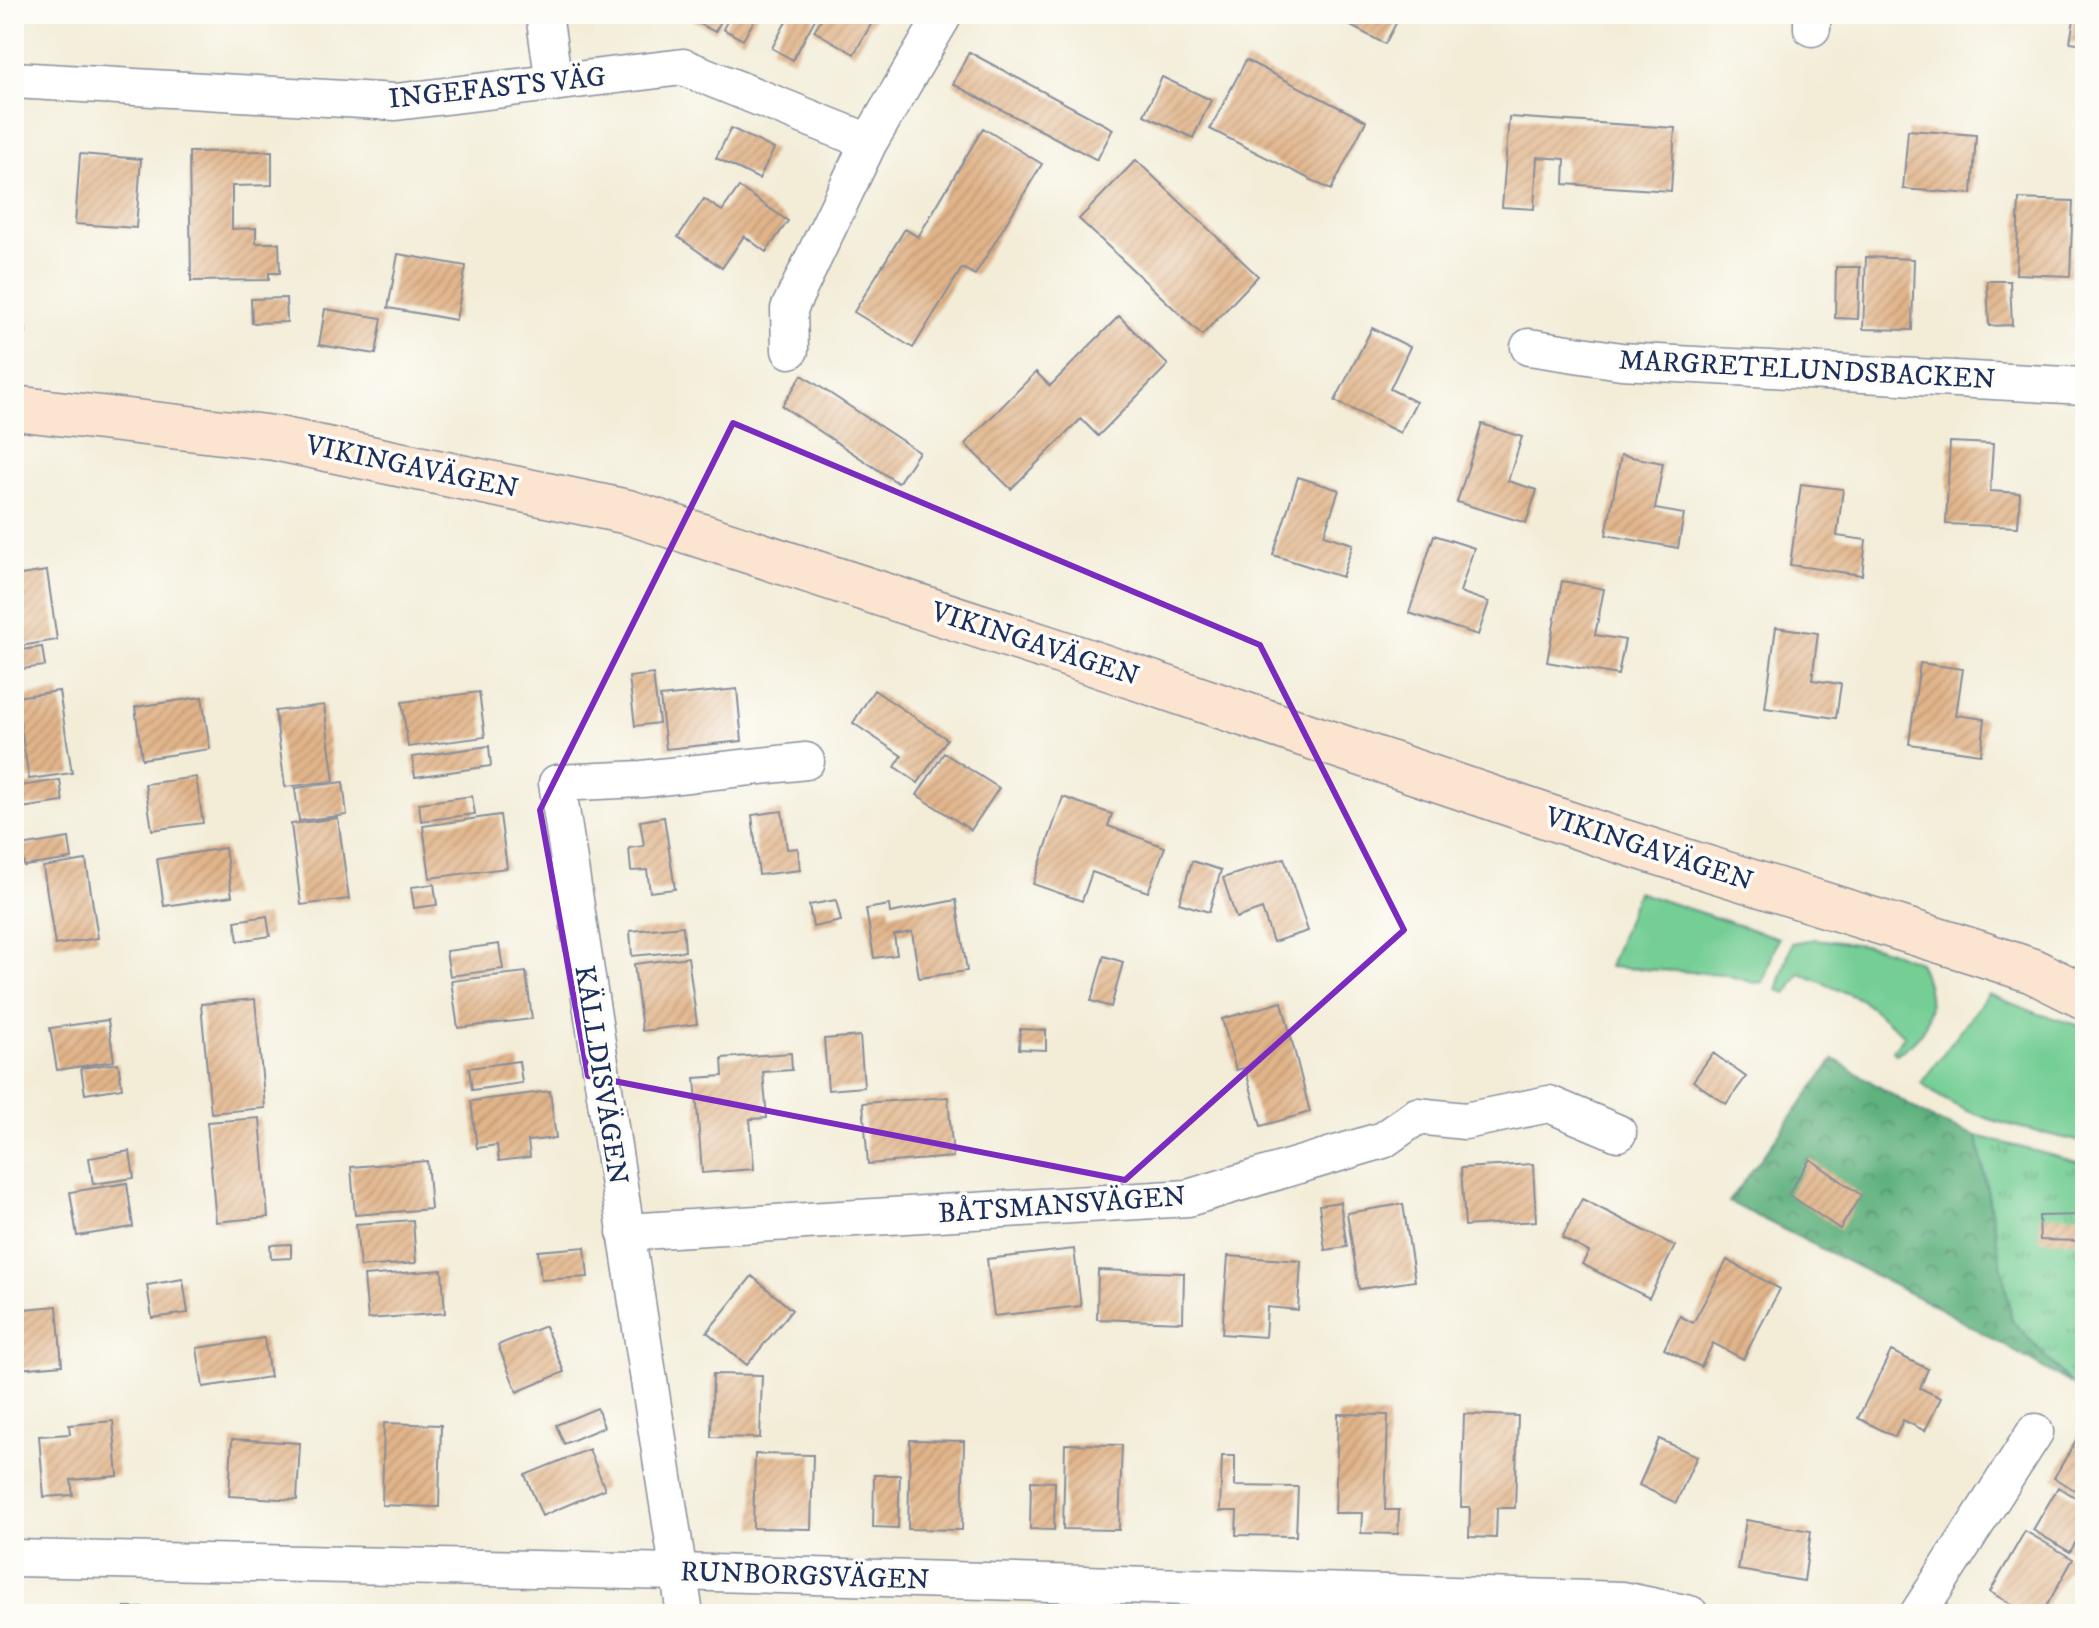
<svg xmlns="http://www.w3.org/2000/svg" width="2099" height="1628" viewBox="0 0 2099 1628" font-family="'IM FELL DW Pica',serif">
<defs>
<pattern id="forest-crowns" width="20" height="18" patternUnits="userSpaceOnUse" patternTransform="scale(2)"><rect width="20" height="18" fill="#5fb17e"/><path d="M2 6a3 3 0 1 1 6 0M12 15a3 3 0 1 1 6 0" fill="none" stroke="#4e906a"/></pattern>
<pattern id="park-tufts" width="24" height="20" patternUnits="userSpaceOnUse" patternTransform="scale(2)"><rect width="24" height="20" fill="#74ce94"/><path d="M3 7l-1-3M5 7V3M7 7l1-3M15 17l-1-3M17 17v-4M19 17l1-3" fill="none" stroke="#5ea87c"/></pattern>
<pattern id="building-hatch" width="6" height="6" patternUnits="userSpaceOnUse" patternTransform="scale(2)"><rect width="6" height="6" fill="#e1b489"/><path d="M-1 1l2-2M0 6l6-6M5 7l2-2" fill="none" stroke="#c09b79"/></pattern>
</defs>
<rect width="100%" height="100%" fill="#fdfcf7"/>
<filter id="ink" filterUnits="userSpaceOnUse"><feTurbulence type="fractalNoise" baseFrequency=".0125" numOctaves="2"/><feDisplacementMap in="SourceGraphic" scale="16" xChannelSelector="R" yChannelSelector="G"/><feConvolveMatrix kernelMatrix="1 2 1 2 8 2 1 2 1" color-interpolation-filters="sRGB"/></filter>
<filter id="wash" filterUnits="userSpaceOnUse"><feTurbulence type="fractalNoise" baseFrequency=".006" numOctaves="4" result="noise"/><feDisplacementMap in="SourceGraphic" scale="32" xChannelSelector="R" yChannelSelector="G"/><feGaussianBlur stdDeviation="1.8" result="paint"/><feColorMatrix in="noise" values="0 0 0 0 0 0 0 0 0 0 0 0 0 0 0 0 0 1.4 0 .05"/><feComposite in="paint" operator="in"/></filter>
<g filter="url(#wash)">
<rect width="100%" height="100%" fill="#f3edd8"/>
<path fill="#74ce94" stroke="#487e79" stroke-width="2" d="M1637,892l141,46 -15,44 -9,1 -31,-9 -114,-7z
M1815,939l63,8 41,15c17,37 16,71 -23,92l-3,-4 12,-15 -45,-36 -60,-26 -13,20 -10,-3 15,-47z
M1988,994l51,20 46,13v116c-55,-14 -120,-22 -164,-60z"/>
<path fill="url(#forest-crowns)" stroke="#3d706e" stroke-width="2" d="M1834,1059l98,60 45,17 35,184 59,64 -132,-76 -210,-106z"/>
<path fill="url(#park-tufts)" stroke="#487e79" stroke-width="2" d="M1977,1136l108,28v226l-14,-6 -59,-64z"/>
<g id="blocks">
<path fill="url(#building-hatch)" d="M681,14h44l-10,18z
M731,14h27l-15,26 -20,-11z
M790,14l26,3 -23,43 -21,-12z
M824,14h53l-23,40 -40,-23z
M1328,14h73l-16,30z
M2075,14h10v30l-15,-2z
M969,52l144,77 -16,31 -144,-76z
M1246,60l120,61 -35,69 -121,-61z
M1162,77l49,23 -18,38 -49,-23z
M1509,117l166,11 -4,63 -107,-7 1,-25 -28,-2 -3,52 -32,-2z
M731,128l43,21 -15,30 -43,-21z
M983,128l59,36 -67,111 -13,-7 -49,80 -59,-36 51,-83 13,8z
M1908,130l68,5 -4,59 -69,-5z
M272,151v34l-40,1v43l24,-1v15h23l1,30h-11v7l-78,1 -2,-129z
M80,154l61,5 -5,69 -61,-4z
M1136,160l122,116 -56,59 -123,-116z
M739,187l49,34 -22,31 -22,-16 -22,32 -44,-31 26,-38 18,12z
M2019,199l54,2 -3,75 -54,-2z
M398,254l68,12 -10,54 -68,-12z
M1866,257l48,2 -2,71 -49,-1z
M1836,267h24l-2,52 -23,-1z
M1987,281h23l2,44 -23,1z
M14,293h6l6,39 -12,1z
M286,298l1,24 -35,1 -1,-24z
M325,309l57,9 -6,36 -57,-9z
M1119,316l49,49 -70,71 -17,-17 -70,70 -46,-45 71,-72 14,14z
M1372,328l38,19 -20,42 26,13 -16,31 -65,-32z
M802,375l117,77 -21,31 -116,-77z
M1482,424l40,13 -14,44 29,9 -11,33 -69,-21z
M1950,442l43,2 -3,47 30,2 -2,34 -72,-3z
M1621,455l42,8 -8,46 29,5 -6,34 -72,-13z
M1298,477l41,13 -15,45 29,9 -11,33 -69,-22z
M1801,484l42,5 -6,47 29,4 -4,35 -72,-10z
M1434,535l40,13 -14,44 29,10 -11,33 -69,-22z
M47,571l10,69 -43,7v-71z
M1562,581l42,8 -9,46 30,5 -7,35 -71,-13z
M1776,627l42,6 -6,47 29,4 -5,34 -71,-10z
M42,647l3,19 -31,4v-19z
M1920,663l43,6 -7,46 29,4 -4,35 -72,-10z
M653,674l6,49 -24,3 -6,-49z
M737,689l5,52 -76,8 -6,-52z
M874,690l73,49 -29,44 -23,-16 7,-11 -49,-33z
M59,691l13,82 -43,6 -13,-82z
M479,692l6,45 -77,10 -6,-45z
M202,697l8,52 -68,10 -7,-52z
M324,705l10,76 -49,6 -10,-76z
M489,746l2,20 -76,11 -3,-20z
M944,753l55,35 -28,42 -54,-35z
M196,777l7,46 -51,7 -7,-46z
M60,780l3,22 -49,7v-22z
M343,782l4,33 -48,6 -4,-33z
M472,796l3,18 -54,7 -2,-18z
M1063,797l49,17 -4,12 57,21 -17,45 -56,-20 -10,29 -49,-17z
M782,811l5,38 11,-1 2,22 -41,5 -7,-60z
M500,815l7,53 -77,10 -7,-52z
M664,817l11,72 -25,3 -3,-22 -16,1 -2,-23 15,-2 -4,-25z
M338,818l11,81 -48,6 -10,-81z
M69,838l3,21 -48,7 -3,-20z
M225,848l7,48 -68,10 -7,-47z
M1284,858l24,73 -35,11 -11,-33 -26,9 -13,-40z
M86,860l12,78 -43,7 -12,-78z
M1192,861l29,9 -12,42 -30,-9z
M434,884l3,21 -23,3 -3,-21z
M836,900l5,21 -28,6 -4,-22z
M956,900l11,71 -48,7 -7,-46 -18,3 3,20 -23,3 -8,-49 23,-4 1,8z
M267,916l3,20 -32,5 -3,-20z
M683,926l2,25 -53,5 -2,-25z
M499,944l4,25 -53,7 -4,-25z
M1104,956l19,6 -12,45 -20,-6z
M688,957l9,67 -55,7 -8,-67z
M526,972l6,47 -74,9 -7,-47z
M255,999l10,109 -54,5 -10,-109z
M1282,1002l28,110 -49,14 -16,-58 -9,2 -14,-51z
M108,1020l6,41 -57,9 -7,-42z
M1020,1029l26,1v20l-27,-1z
M860,1036l4,51 -36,3 -4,-51z
M791,1053l1,17 -29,2 4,46 -17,1 4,50 -52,4 -7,-95 28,-2 -1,-18z
M1713,1053l33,24 -20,27 -33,-23z
M519,1061l3,22 -50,7 -3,-22z
M118,1063l4,25 -37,6 -4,-26z
M550,1091l6,47 -28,3 2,16 -31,4 -2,-16 -20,3 -6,-47z
M948,1097l5,60 -85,7 -5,-61z
M260,1118l8,99 -52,5 -9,-100z
M130,1151l4,27 -41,6 -4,-26z
M1810,1159l51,36 -21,34 -52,-35z
M427,1161l4,48 -76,6 -4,-48z
M1533,1164l3,57 -71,5 -4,-58z
M127,1183l6,44 -56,9 -7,-44z
M1582,1199l93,47 -26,52 -67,-34 7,-12 -27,-14z
M1340,1202l7,45 -22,3 -6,-45z
M1403,1204l12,77 -56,8 -12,-76z
M2082,1215l1,26 -43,-1 -1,-24z
M413,1220l3,43 -56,4 -4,-43z
M291,1244v14l-20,1 -1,-14z
M585,1247l3,30 -47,3 -3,-29z
M1074,1249l7,57 -87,10 -7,-57z
M1228,1256l73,5 -3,49 -31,-3 -2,30 -43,-3z
M1727,1260l53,29 -37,70 -30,-16 -12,24 -37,-18 16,-33 13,7z
M442,1270l3,43 -77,6 -4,-43z
M1098,1270l86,3 -1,49 -86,-3z
M752,1276l40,34 -45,55 -40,-33z
M183,1279l5,34 -36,5 -5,-33z
M57,1306l5,59 -44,4 1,9h-5v-68z
M545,1326l19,46 -47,20 -19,-47z
M264,1338l6,39 -67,10 -6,-39z
M1891,1351l37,18 -8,19 21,10 -16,33 -22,-11 -8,17 -37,-19z
M713,1374l49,1 -2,63 -49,-1z
M597,1408l7,19 -40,17 -8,-19z
M1338,1414l50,1 -3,95h14l-1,24 -37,-1 1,-20h-27z
M1464,1414l54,2 -3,92h-18l-1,30 -27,-1 1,-30h-9z
M113,1421l5,55 -47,4 2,15 -29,2 -5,-61 31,-2 -1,-9z
M384,1423l57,2 -2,82 -57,-2z
M2085,1425v71l-31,-18z
M232,1439l68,4 -3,57 -68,-4z
M1659,1439l38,17 -21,47 -37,-18z
M910,1440l54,1 -2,89 -54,-1z
M1065,1444l57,1 -3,85 -56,-1z
M589,1449l16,40 -63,27 -17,-41z
M755,1454l58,1 -2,74 -58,-1z
M1222,1456h13v30l63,1 -2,49 -60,-1 1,-24h-17z
M874,1475h26l-2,53 -25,-1z
M1031,1481l24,1 -1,48 -24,-1z
M2058,1487l27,16v23l-15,26 -37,-22z
M1746,1520l65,11 -7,50 -66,-11z
M2025,1531l48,28 -31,55h-14l-38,-22z
M124,1608h28v6h-28z"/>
</g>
</g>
<g filter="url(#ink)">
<use href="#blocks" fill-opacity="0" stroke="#878e9b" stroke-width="2"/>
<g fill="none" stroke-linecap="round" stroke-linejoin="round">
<g stroke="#878e9b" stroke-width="39">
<path id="minor" d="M544,14l10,69
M1812,28v-14
M14,80l382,22 287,-35 186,75
M1529,347l92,14 464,25
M790,350l-1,-41 80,-167 73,-124
M625,1232l563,-34 195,-58 34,-24 48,5 84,-17 69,29
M14,1558l664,14 945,28 67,14
M685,1614l-128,-831 85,-4 164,-18
M1918,1614l117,-182"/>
</g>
<g stroke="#878e9b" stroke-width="47">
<path id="secondary" d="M14,408l260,30 354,74 429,139 551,186 371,116 54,18 52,26"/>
</g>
<use href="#minor" stroke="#fff" stroke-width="36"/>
<use href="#secondary" stroke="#fce5d0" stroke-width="44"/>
</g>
</g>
<path fill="none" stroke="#7b2cbf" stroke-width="6" stroke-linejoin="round" d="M733,423l527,222 144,285 -279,250 -537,-104 -48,-266z"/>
<g text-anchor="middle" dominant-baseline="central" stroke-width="7" stroke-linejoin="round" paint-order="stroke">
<g font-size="28" fill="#1b2f5e" stroke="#fdfcf7">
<text transform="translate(497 88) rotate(-6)">INGEFASTS VÄG</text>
<text transform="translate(1807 370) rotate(3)">MARGRETELUNDSBACKEN</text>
<text transform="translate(412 467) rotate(12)">VIKINGAVÄGEN</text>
<text transform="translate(1035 644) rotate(18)">VIKINGAVÄGEN</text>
<text transform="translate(1649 849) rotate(18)">VIKINGAVÄGEN</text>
<text transform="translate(601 1075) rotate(81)">KÄLLDISVÄGEN</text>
<text transform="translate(1062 1205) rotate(-4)">BÅTSMANSVÄGEN</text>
<text transform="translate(805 1576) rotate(2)">RUNBORGSVÄGEN</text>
</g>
</g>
<rect width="2099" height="1628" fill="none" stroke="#fdfcf7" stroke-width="48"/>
</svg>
